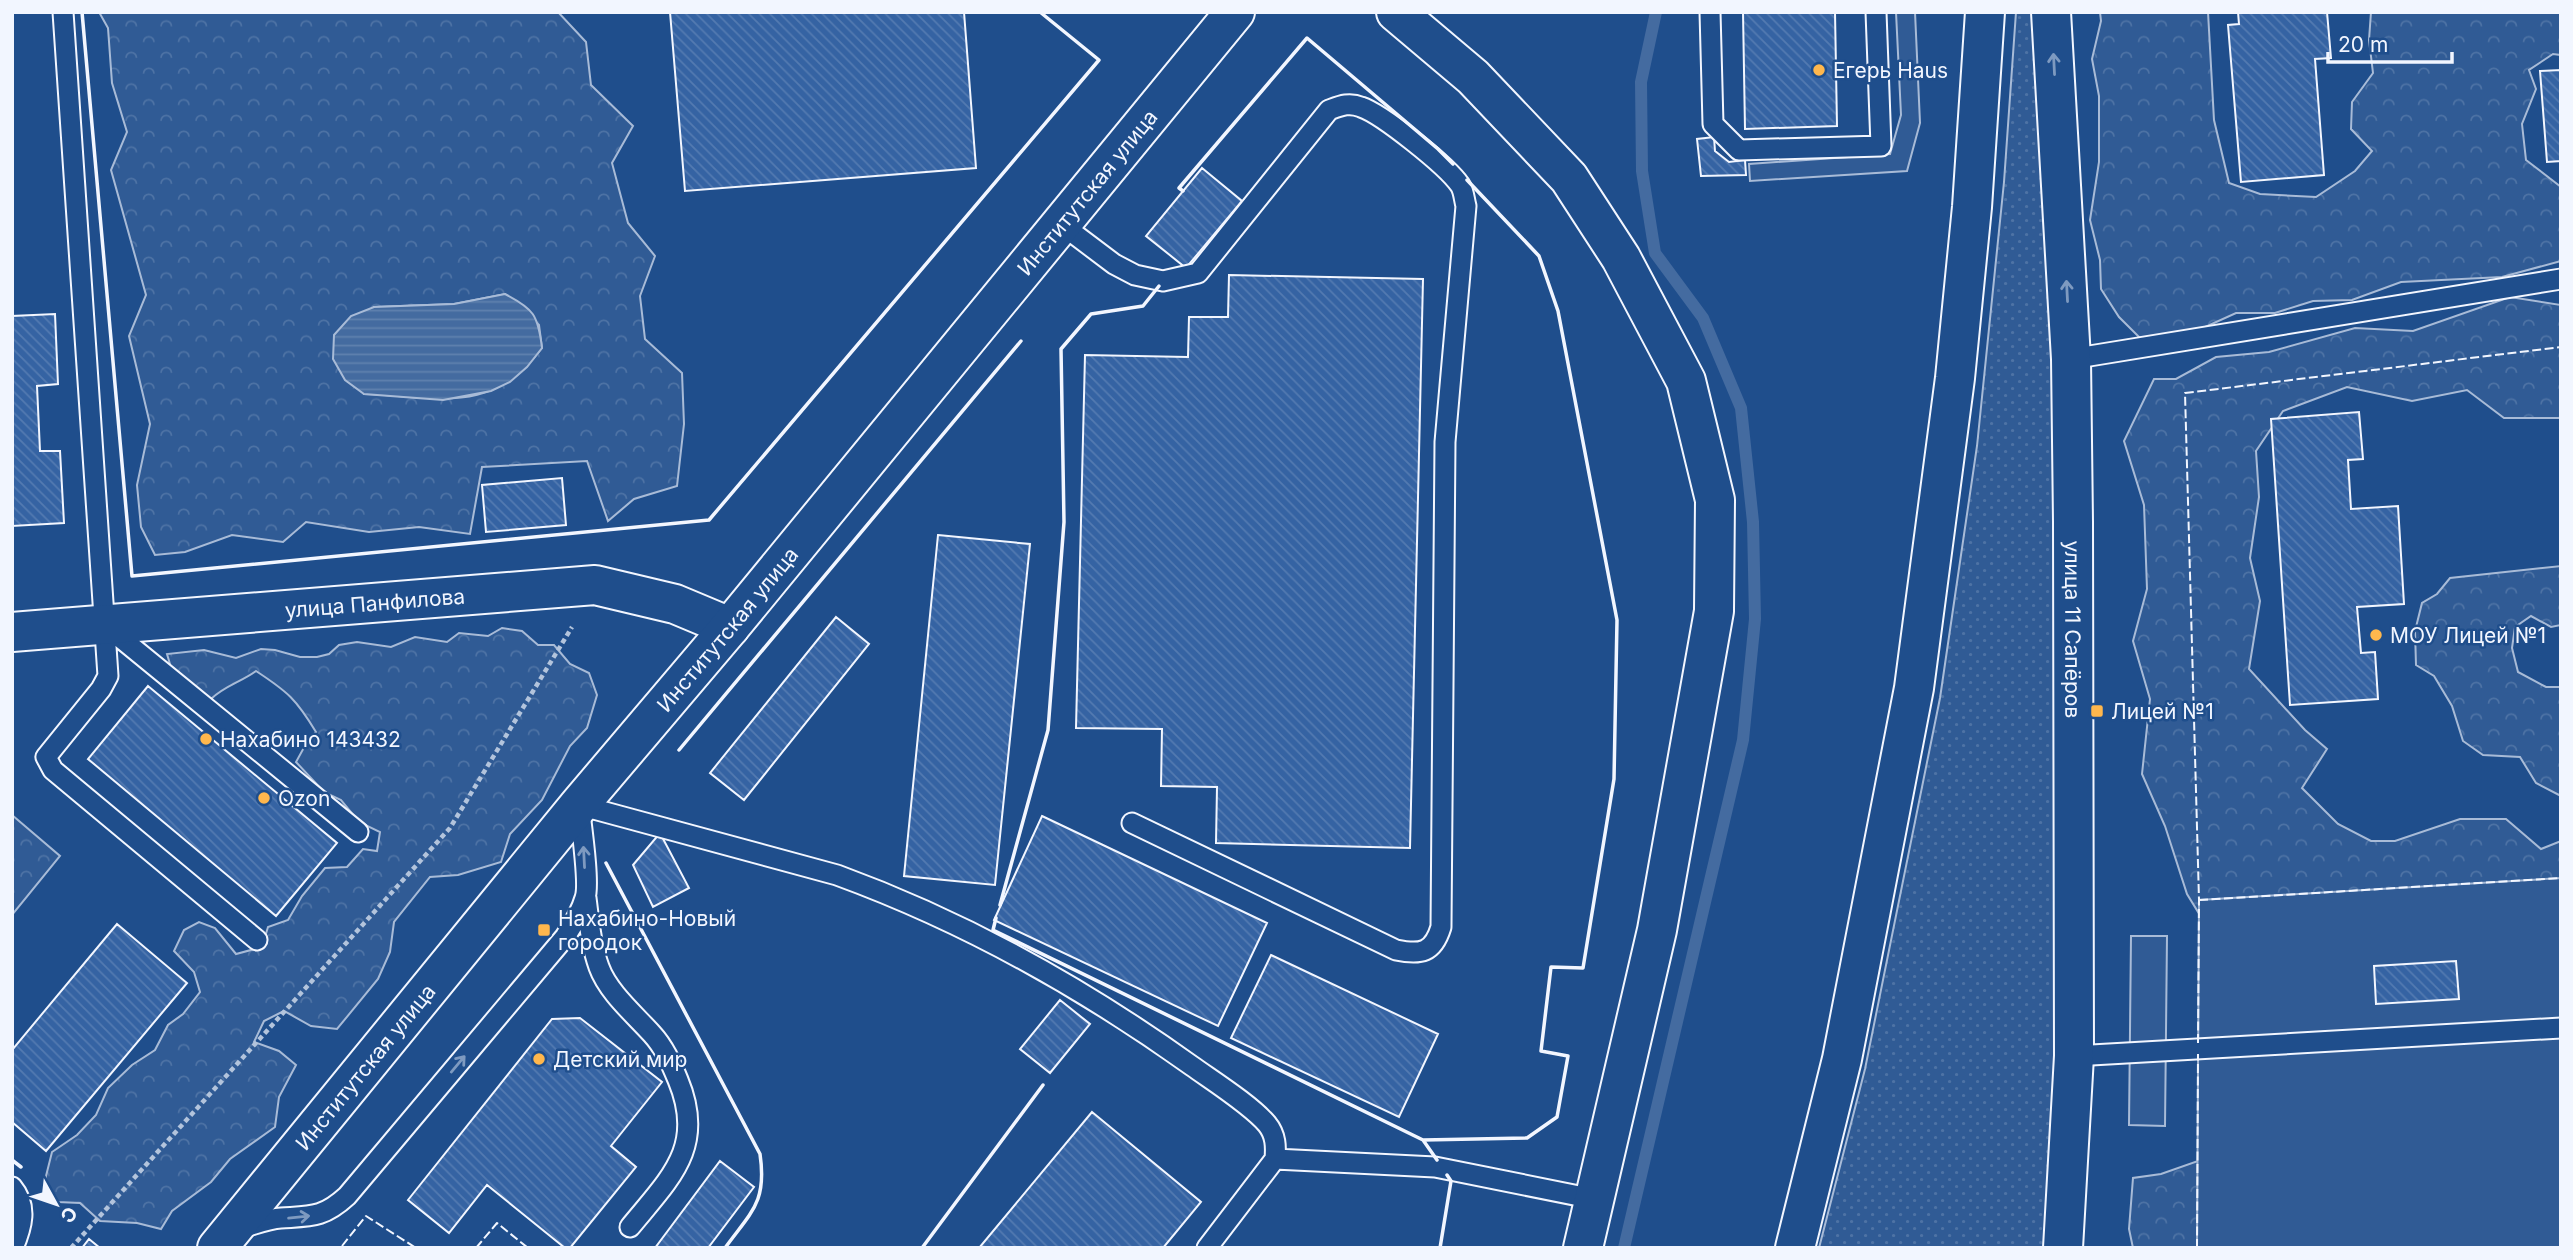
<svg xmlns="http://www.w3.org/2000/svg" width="2573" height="1260" viewBox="0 0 2573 1260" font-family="Inter,sans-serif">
<defs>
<pattern id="grass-dots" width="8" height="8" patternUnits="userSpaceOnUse" patternTransform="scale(1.75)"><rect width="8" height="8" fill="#305b95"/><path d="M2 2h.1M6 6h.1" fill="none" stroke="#4e73a5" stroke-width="1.8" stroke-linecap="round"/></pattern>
<pattern id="forest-crowns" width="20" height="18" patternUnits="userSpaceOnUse" patternTransform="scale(1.75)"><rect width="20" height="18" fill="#305b95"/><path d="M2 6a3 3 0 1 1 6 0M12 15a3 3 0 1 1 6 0" fill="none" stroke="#4e73a5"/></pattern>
<pattern id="water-rules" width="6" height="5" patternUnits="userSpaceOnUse" patternTransform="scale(1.75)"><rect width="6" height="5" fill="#446ba0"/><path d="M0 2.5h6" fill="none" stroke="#5f81ae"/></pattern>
<pattern id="building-back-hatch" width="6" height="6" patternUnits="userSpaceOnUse" patternTransform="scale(1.75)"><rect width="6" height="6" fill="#3563a3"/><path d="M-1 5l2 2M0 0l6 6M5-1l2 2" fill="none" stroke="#537ab1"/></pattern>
</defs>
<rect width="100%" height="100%" fill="#1f4e8c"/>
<path fill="url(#grass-dots)" stroke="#a8bbd7" stroke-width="2" d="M2016,12h27l11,191 1,855 -8,190h-228l46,-179 75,-371 37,-252 27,-264z"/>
<path fill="url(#forest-crowns)" stroke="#a8bbd7" stroke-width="2" fill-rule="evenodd" d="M99,12h459l28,30 5,43 42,41 -21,37 16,60 27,33 -15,40 5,43 37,34 2,51 -7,62 -43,13 -26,22 -21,-60 -105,6 -12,67 -51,-7 -50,5 -63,-10 -23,20 -51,-7 -47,17 -30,3 -14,-28 -4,-42 13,-61 -21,-88 17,-41 -35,-125 16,-38 -15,-49 -4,-55zM505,294l34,31 3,23c-52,69 -104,48 -178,46l10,-87 80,-3z
M2100,12h108l6,108 15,63 31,11 56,3 39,-26 17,-20 -21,-22 1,-27 21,-29 -4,-33 2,-28h190v43l-8,-1 -24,16 7,19 -14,35 4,36 35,27v74l-59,16 -101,5 -49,18 -39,1 -38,12h-39l-44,20 -50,7 -23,-23 -18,-28 -1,-29 -10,-40 9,-58v-66l-7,-37 9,-38z
M2510,297l51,8v113h-57l-37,-28 -55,11 -65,-14 -64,24 -27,40 3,46 -9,61 10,43 -11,68 56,61 22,19 -25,39 36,36 33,17h24l65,-22h46l35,30 20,-8v163l-358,-84 -16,-26 -22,-68 -23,-52 8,-75 -17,-58 14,-52 -3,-84 -20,-64 30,-62h22l40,-22 53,-5 86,-24 58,3z
M2561,566v59l-10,2 -20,-11 -16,11 -3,21 6,24 28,15h15v109l-25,-13 -16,-26 -37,-2 -20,-14 -11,-35 -18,-30 -18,-11 -1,-34 7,-28 15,-9 13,-16z
M502,628l20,3 16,14h16l16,19 19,9 8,22 -10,33 -17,18 -28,54 -32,34 -9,28 -43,13 -28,2 -36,45 -4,30 -12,27 -41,50 -26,-3 -27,-15 -20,10 -10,21 25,9 17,14 -17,32 -4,30 -45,32 -19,23 -39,29 -11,18 -24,-6 -37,-2 -20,-18 -22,-1 -14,-18 8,-32 25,-17 19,-20 12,-27 24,-23 23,-15 13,-25 15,-11 17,-22 -6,-20 -20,-21 10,-21 15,-8 16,6 21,26 26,-7 6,-20 20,-7 14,-24 23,-28 22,-1 16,-18 14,2 3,-19 -21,-10 -18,-22 -17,-8 -28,-30 11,-20 9,-10c-20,-33 -28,-40 -60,-61 -15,11 -32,15 -45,28l-39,-28 -5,-17 37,-4 32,8 25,-9 14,1 25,7h17l12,-3 10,-9 18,-3 34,5 24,-10 32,5 12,-9 29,3z
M12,815l48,41 -48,59z
M2212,1156l138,92h-217l-4,-19 4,-51 28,-4z"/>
<path fill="#305b95" stroke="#a8bbd7" stroke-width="2" d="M1896,12h19l5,111 -13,48 -157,10 -1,-17 141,-10 11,-39z
M2561,878v370h-364l2,-348z
M2131,936h36l-2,190 -36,-1z"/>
<path fill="url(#water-rules)" stroke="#a8bbd7" stroke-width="2" d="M505,294c29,15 33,21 37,54l-15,19 -17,15 -19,9 -48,9 -79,-6 -19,-14 -12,-21 1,-24 17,-19 23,-9 80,-3z"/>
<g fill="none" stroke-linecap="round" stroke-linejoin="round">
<path stroke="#446ba0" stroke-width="12" d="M1624,1248l119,-508 12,-121 -2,-97 -12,-114 -38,-90 -48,-65 -13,-82 -1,-89 15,-70"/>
</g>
<path fill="url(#building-back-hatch)" stroke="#f2f6ff" stroke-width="2" d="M670,12h294l12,156 -291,23z
M1743,12h92l2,114 -92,3z
M2238,12h89l4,46 -16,1 9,116 -83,7 -13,-157 11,-1z
M2561,70v91l-14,1 -7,-91z
M1714,137l1,14 14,11 16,-2 1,15 -45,1 -4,-37z
M1202,168l40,33 -56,67 -40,-32z
M1229,275l194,4 -13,569 -194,-5 1,-56 -56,-1 1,-57 -86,-1 9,-373 103,2 1,-40h39z
M55,314l3,70 -21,2 3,65h20l4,72 -52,3v-210z
M2359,412l4,47 -15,1 3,49 47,-3 6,98 -47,3 4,46 14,-1 3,47 -88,6 -19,-286z
M562,478l4,47 -80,7 -4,-47z
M938,535l92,9 -35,341 -91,-9z
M836,617l33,27 -125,156 -34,-27z
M148,686l189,157 -61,73 -188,-157z
M1042,816l225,107 -49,103 -224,-106z
M660,833l29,55 -36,19 -20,-42z
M117,924l70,59 -141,168 -34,-29v-72z
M1271,955l167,79 -39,83 -168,-79z
M2456,961l3,38 -83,5 -2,-38z
M1060,1000l30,24 -40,49 -30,-24z
M580,1018l82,64 -51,64 25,21 -66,81h-5l-78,-63 -38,48 -41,-33 144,-181z
M1092,1112l109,90 -38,46h-184z
M720,1161l34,26 -46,61h-53z
M89,1239l11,9h-18z"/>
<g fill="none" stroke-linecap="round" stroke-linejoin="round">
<g stroke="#f2f6ff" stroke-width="23">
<path id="service" d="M63,12l45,664 -7,13 -55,68 7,13 204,170
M1710,12l3,112 26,26 142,-4 -5,-134
M1061,224l53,40 21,11 28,6 35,-8 131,-163c11,-4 20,-8 32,-3 21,7 86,59 99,78 4,6 4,14 6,21l-21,236 -4,485c-8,26 -20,28 -45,23l-264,-127
M2071,359l490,-80
M106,626l252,206
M586,898c3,23 5,47 13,69 9,25 35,47 53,67 12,13 19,29 26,46 28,67 -8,98 -48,147
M2074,1056l487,-28
M1275,1159l160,8 159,32
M12,1187c16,19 10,40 1,61
M237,1229c14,-3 29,-10 44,-11 30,-2 42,0 66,-22l218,-259c8,-12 16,-25 20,-39 5,-14 -4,-75 -6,-93l258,70c126,46 246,113 355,191 21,15 59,39 75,58 9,11 9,23 8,35l-68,89"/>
</g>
<g stroke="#f2f6ff" stroke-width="42">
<g id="tertiary">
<path d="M1396,12l77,65 96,101 52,80 65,123 29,119 -1,111 -57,319 -74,318"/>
<path id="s1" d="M2051,12l20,347 2,163 1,534 -11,192"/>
<path id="s2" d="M12,632l583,-47 80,19 55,23"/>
<path id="s3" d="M217,1248l362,-443 151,-178 505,-615"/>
</g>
</g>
<g stroke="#f2f6ff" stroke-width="42">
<path id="secondary" d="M1795,1248l47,-189 72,-371 41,-310 17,-171 13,-195"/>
</g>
<path stroke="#b3c4dc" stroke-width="4.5" stroke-dasharray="5 3.5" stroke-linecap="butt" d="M71,1248l379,-420 122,-201"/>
<use href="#service" stroke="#1f4e8c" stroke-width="19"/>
<use href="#tertiary" stroke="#1f4e8c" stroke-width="38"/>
<use href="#secondary" stroke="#1f4e8c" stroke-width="38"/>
<path stroke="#f2f6ff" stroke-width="2" stroke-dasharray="9 3.5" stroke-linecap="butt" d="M2199,900l362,-22
M2198,1043l1,-143 -14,-507 376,-46
M342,1246l24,-30 50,32
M476,1248l21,-25 31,25
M2197,1248l1,-194"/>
<path stroke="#f2f6ff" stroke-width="3.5" d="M82,12l50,564 577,-56 390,-460 -59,-48
M1183,191l-4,-3 128,-150 131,111 15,15
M679,750l342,-409
M606,863l154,291c7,48 -8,57 -35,94
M1000,905l48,-175 16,-208 -3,-173 30,-35 52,-8 16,-20
M996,918l-3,12 430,210 104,-2 30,-21 11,-61 -27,-5 10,-84 32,1 31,-189 3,-159 -59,-309 -19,-55 -72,-76
M1423,1140l14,20
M12,1160l9,7
M922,1248l121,-163
M1440,1248l11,-67 -4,-6"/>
</g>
<defs><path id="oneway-shaft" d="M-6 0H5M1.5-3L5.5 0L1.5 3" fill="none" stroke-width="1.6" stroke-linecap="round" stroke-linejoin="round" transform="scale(1.75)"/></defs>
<g stroke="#7e9ac0">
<use href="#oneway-shaft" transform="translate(2054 64) rotate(-93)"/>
<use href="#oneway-shaft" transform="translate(2067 291) rotate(-93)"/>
<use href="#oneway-shaft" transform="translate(584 857) rotate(-93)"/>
<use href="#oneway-shaft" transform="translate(458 1064) rotate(-50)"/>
<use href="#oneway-shaft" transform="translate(299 1217) rotate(-6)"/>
</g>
<g fill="#ffb74d" stroke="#1f4e8c" stroke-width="2.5">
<circle cx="1819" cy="70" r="7"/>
<circle cx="2376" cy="635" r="7"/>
<rect x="2090" y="704" width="14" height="14" rx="3.5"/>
<circle cx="206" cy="739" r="7"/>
<circle cx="264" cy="798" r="7"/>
<rect x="537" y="923" width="14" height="14" rx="3.5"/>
<circle cx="539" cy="1059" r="7"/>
</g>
<g text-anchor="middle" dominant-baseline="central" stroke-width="5" stroke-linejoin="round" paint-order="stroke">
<g font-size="21" fill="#f2f6ff" stroke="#1f4e8c" text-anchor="start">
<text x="1833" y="70">Егерь Haus</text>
<text x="2390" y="635">МОУ Лицей №1</text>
<text x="2111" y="711">Лицей №1</text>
<text x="220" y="739">Нахабино 143432</text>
<text x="278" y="798">Ozon</text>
<text x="558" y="918">Нахабино-Новый<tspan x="558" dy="24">городок</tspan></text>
<text x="553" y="1059">Детский мир</text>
</g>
<g font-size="21" fill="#f2f6ff" stroke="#1f4e8c">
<text stroke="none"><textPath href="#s3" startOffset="1368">Институтская улица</textPath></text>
<text stroke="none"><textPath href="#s2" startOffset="364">улица Панфилова</textPath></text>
<text stroke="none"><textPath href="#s1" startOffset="618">улица 11 Сапёров</textPath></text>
<text stroke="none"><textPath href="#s3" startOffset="802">Институтская улица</textPath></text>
<text stroke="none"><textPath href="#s3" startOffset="234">Институтская улица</textPath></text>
</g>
</g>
<rect width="2573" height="1260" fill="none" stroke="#f2f6ff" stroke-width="28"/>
<g transform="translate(56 1204) rotate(130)" stroke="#1f4e8c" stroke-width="5" paint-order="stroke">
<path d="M0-5L12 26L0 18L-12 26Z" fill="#f2f6ff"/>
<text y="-10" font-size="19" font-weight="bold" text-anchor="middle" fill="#f2f6ff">С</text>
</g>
<path d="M2328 52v10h124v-10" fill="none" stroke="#f2f6ff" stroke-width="3.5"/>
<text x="2338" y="52" font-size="21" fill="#f2f6ff" stroke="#1f4e8c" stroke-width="5" paint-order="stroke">20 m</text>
</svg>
